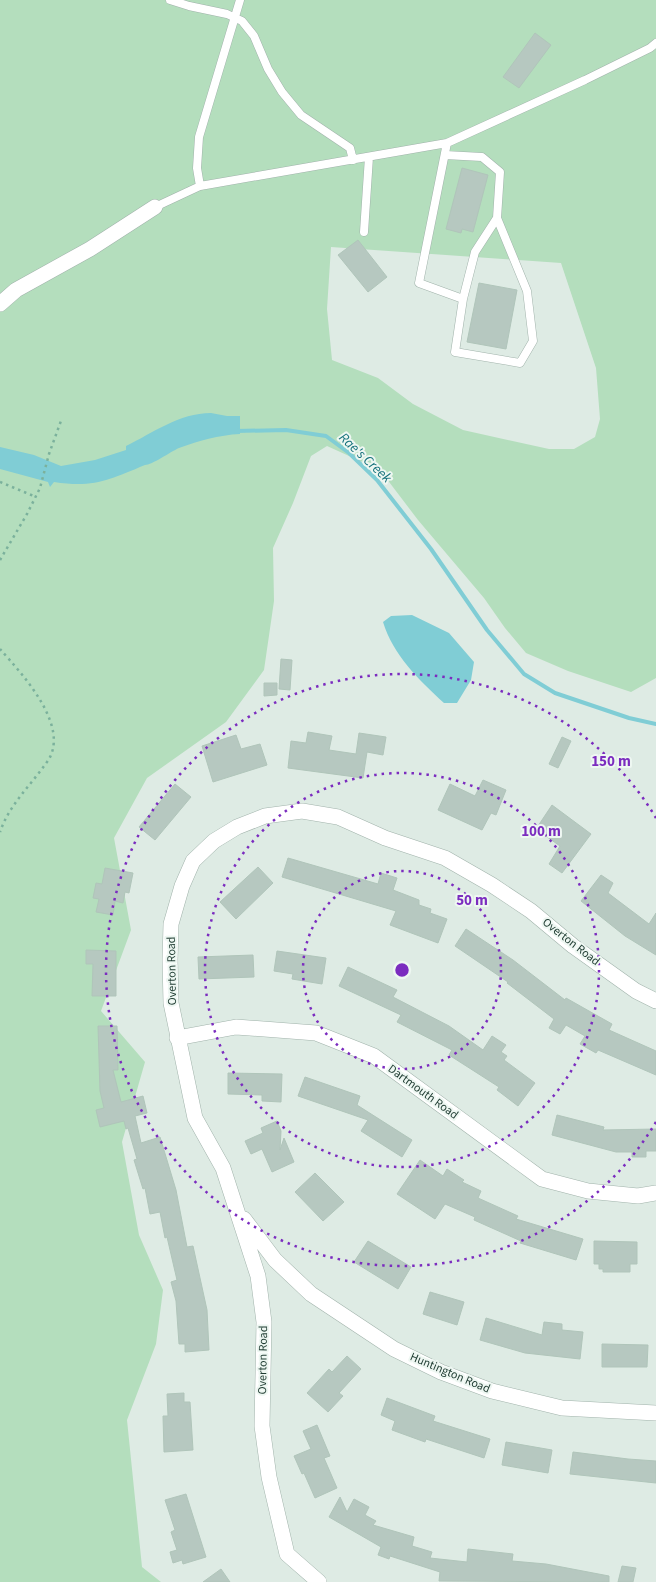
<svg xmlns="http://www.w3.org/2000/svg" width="656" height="1582" viewBox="0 0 656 1582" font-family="'Source Sans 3',sans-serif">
<rect width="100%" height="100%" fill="#deebe4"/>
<path fill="#b4debd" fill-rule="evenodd" d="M0,0h656v678l-25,14 -63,-21 -42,-18 -21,-25 -21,-30 -66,-78 -38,-50 -53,-24 -16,10 -18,47 -20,45 1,53 -10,69 -38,52 -79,56 -33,60 17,92 -30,81 44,51 -23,80 17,93 24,55 -7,54 -29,76 15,147 19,15h-161zM331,247l230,16 35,105 4,51 -5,18 -21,12h-25l-86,-19 -50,-26 -35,-26 -46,-18 -5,-51z"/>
<path fill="#80cdd5" d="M211,413l16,3h13v18c-21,1 -42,7 -61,14 -9,4 -27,17 -34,17 -36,15 -51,23 -91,17l-4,5 -2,-5 -48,-13v-22l34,8 27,11 34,-6 31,-10v-4c27,-13 53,-33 85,-33z
M412,615l37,18 25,29 -3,18 -14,23h-13c-25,-23 -51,-48 -61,-81l8,-6z"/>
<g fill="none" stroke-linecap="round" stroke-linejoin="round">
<path stroke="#80cdd5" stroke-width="4" d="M236,431l50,-1 40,6 23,17 28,27 54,69 56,81 37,44 31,19 74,25 27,6"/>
</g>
<path fill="#b6c8c0" stroke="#b0c5ba" d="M535,33l16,12 -32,43 -16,-11z
M462,168l26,7 -15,57 -11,-3 -1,4 -15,-4z
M358,240l29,37 -19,15 -30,-37z
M479,283l38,7 -11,59 -39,-7z
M281,659l11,1 -2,30 -11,-1z
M264,683h13v12l-13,1z
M308,732l24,4 -3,14 27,4 3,-21 27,4 -3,18 -16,-3 -4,26 -75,-10 3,-27 15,2z
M236,735l5,14 19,-5 7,21 -54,17 -11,-36z
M562,737l9,4 -13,27 -9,-4z
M483,780l23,10 -10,25 -5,-2 -9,17 -44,-20 12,-26 25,12z
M175,784l16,13 -36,43 -16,-13z
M552,805l39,29 -29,39 -13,-9 11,-18 -24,-17z
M288,858l90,26 3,-11 16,5 -4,12 26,10v5l12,4 -1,4 17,6 -9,24 -48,-18 6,-14 -114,-34z
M258,867l15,16 -37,36 -16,-17z
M105,868l28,5 -4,20 -4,-1 -2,11 -8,-2 -2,14 -17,-3 3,-13 -6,-1 3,-15 6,1z
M601,875l12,8 -5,10 41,31 7,-11v42l-31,-19 -44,-35z
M466,929l47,31 52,40 1,-2 46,26 -3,6 47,21v24l-58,-25 -2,3 -16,-9 5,-8 -19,-11 -6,9 -11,-6 5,-9 -47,-36 1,-1 -53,-36z
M86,950l30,1v45h-24l1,-32h-7z
M277,951l49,7 -4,26 -30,-5 1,-5 -19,-3z
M253,955l1,22 -55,2 -1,-22z
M348,967l49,23 -4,7 56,29 34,24 9,-14 14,9 -5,7 6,4 -3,4 31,23 -17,23 -21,-16 2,-3 -50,-32 3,-5 -55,-28 4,-7 -62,-29z
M98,1026h19l1,44h-5l8,32 22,-6 4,17 -12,3 6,27 19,-6 16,53 11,57 6,-1 14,64 2,40 -24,2v-8h-6l-3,-43 -5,-19 6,-2 -10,-43 -2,1 -5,-26 -10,2 -5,-26 -2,1 -9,-29 3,-1 -9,-31 -2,1 -2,-8 -24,6 -4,-17 8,-2 -4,-17z
M228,1073l54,1 -1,28 -19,-1v-6l-34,-1z
M305,1077l55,19 -3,9 55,35 -10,17 -41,-26 7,-11 -70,-24z
M557,1115l47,12 -1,3 53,-1v22h-10v6h-14v-5h-16l-64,-17z
M277,1121l4,10 -1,19 4,-12 10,24 -22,10 -10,-23 -11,5 -6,-13 18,-8 -2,-5z
M420,1160l23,16 4,-7 17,11 -2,2 19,9 -3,7 40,18 -2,3 67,20 -7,21 -56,-17 1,-2 -47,-21 1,-3 -30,-13 -10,15 -38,-25z
M315,1173l29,29 -21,19 -28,-29z
M368,1241l43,26 -13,22 -44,-27z
M594,1241l43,1v22h-7v8h-27v-3h-4v-5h-5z
M430,1292l34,10 -7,23 -34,-11z
M486,1318l56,17 2,-13 18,2v6l21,2 -3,27 -55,-6 -45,-13z
M602,1344l46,1 -1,22h-45z
M347,1356l14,13 -22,24 4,3 -15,16 -21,-19 22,-24 3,3z
M184,1393v9h6l3,48 -29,2 -1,-36h5l-1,-22z
M387,1398l48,18 -2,5 57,18 -6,19 -58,-19 -1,3 -33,-12 3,-9 -14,-6z
M317,1425l13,31 -6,2 13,30 -22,10 -11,-25 -2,1 -8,-18 17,-7 -8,-18z
M506,1442l46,8 -4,23 -46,-8z
M573,1452l55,7 28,2v22l-86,-9z
M186,1494l20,63 -23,7 -1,-4 -9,3 -3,-11 7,-2 -6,-18 4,-2 -10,-30z
M340,1497l7,15 7,-13 15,8 -4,8 11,6 -3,4 41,12 -2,9 20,6 -2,6 37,4 1,-13 45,5 -1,7 34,3 63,12v6l-170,-1 1,-9 -50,-16 -1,3 -11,-4 3,-8 -52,-30z
M622,1566l14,2 -3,14h-15z
M221,1569l9,13h-27z"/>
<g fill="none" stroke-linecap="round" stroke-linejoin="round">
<g stroke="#a1b3ab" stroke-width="9">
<path id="service" d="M170,0l19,6 38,8 15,7 12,15 14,33 14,23 19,23 49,33 3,12
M445,155l37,2 18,15 -3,46 30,73 6,50 -13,22 -65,-11 8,-53 -44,-16 28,-140
M200,186l-3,-18 2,-31 41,-137
M155,207l45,-21 247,-43 138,-63 65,-32 6,-5
M364,232l5,-75
M463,299l12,-47 22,-34"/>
</g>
<g stroke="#a1b3ab" stroke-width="16">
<path id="minor" d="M0,304l16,-14 74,-41 65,-42
M177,1038l59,-11 80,6 58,23 168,123 46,12 50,5 18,-3
M244,1219l31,41 36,34 83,55 47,23 51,19 70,17 94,5
M319,1582l-32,-28 -18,-77 -7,-51 2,-104 -6,-46 -35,-108 -28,-50 -24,-115 -1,-43 1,-36 11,-38 11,-25 21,-20 23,-14 28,-11 37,-5 36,6 47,21 60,20 47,27 39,26 42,35 63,45 20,10"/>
</g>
<path stroke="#7bb19c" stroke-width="2.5" stroke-dasharray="2.5 4" stroke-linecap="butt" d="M0,482l36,15
M0,560l27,-46 13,-26 9,-34 13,-36
M0,649c22,25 72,78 47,113 -16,23 -38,43 -47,70"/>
<use href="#service" stroke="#fff" stroke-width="8"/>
<use href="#minor" stroke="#fff" stroke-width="15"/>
</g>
<g fill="none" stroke="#7b2cbf" stroke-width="2.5" stroke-dasharray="2.5 5">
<circle cx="402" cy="970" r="99"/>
<circle cx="402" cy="970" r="197"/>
<path d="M656 1122A296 296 0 1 1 656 818"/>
</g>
<g text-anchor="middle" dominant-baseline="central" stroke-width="4" stroke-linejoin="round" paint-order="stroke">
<g font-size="12" fill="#1e3b31" stroke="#eef7f2">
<text transform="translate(571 942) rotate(38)">Overton Road</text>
<text transform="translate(172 971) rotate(-91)">Overton Road</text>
<text transform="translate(423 1092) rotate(36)">Dartmouth Road</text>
<text transform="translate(263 1360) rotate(-89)">Overton Road</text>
<text transform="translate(450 1373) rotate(23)">Huntington Road</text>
</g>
<g font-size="14" font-style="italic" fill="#14717b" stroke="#eef7f2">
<text transform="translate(365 458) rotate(43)">Rae's Creek</text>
</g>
</g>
<circle cx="402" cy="970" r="8" fill="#7b2cbf" stroke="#eef7f2" stroke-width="2.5"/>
<g font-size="15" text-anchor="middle" font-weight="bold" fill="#7b2cbf" stroke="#eef7f2" stroke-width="4" stroke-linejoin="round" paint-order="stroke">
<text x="611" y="766">150 m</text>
<text x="541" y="836">100 m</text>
<text x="472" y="905">50 m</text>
</g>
</svg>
